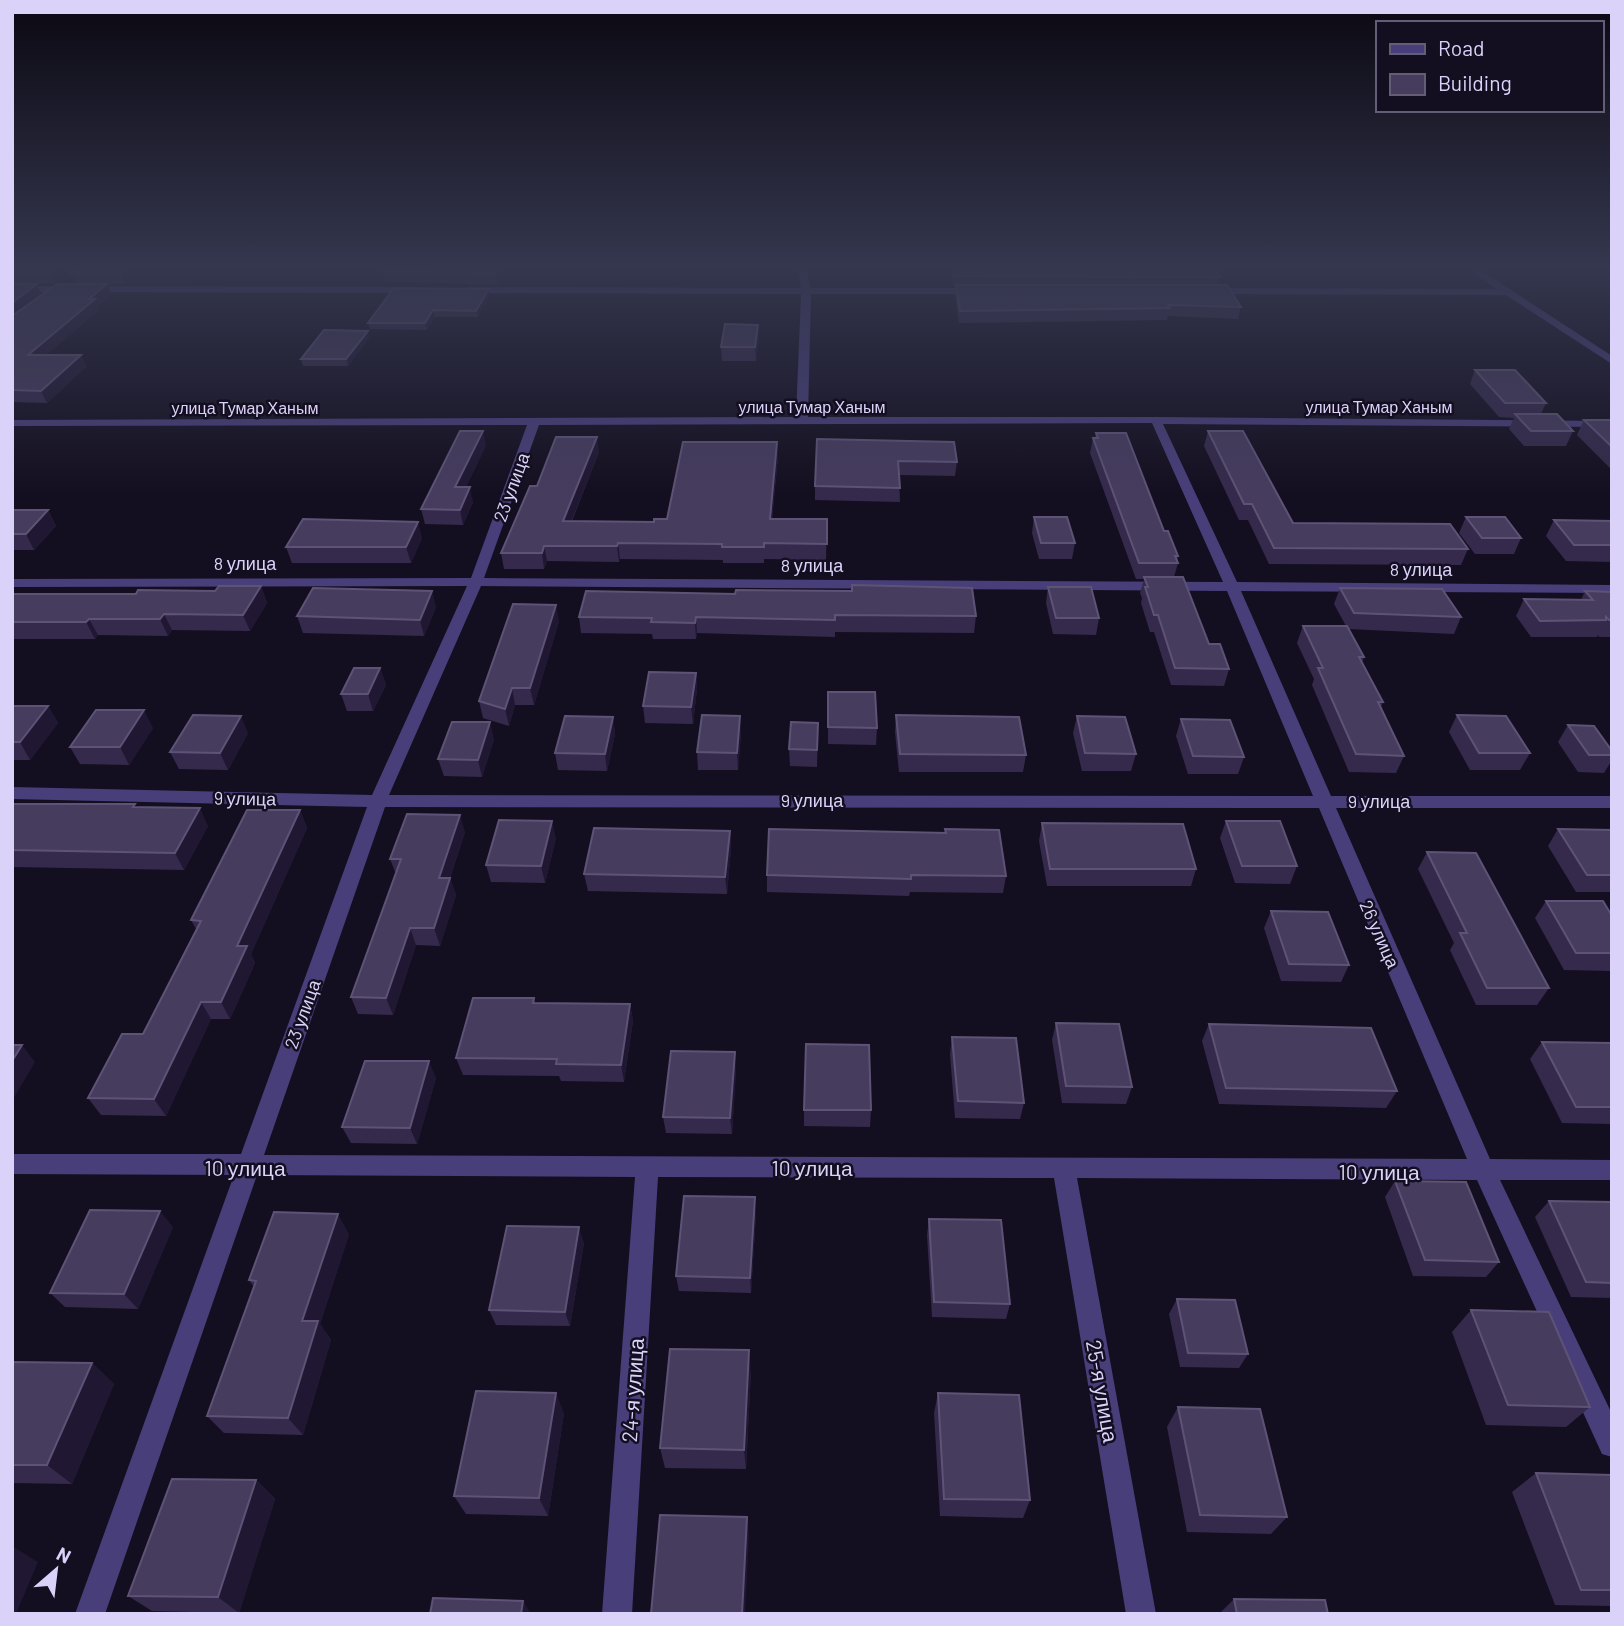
<svg xmlns="http://www.w3.org/2000/svg" width="1624" height="1626" viewBox="0 0 1624 1626" font-family="Barlow,sans-serif">
<rect width="100%" height="100%" fill="#140f20"/>
<g fill="none" stroke-linecap="round" stroke-linejoin="round">
<path fill="#483f7a" fill-rule="evenodd" d="M797,265h10l3,23h168l5,3 -5,3h-167l-3,123h348l456,4v6l-449,-3 74,158 375,3v8l-371,-2 90,205h281v12h-276l154,351 122,1v20h-112l112,234v43l-10,-3 -125,-274 -400,-2 79,436h-30l-72,-436 -396,-1 -26,437h-30l33,-437 -378,-2 -152,439h-30l159,-439 -222,-1v-20h229l126,-347 -355,-8v-12l360,8 95,-209 -455,1v-8l459,-1 56,-153 -515,1v-6l784,-3 5,-123 -334,-1 -5,-3 5,-3 334,1zM1152,423l71,159 -739,-4 55,-153zM481,586l746,5 86,205 -924,-1zM385,807l934,1 148,351 -1203,-4z
M1462,265h11l139,91v8l-106,-69 -297,-1 -5,-3 5,-3 288,1z
M12,286l402,1 5,3 -5,3 -402,-1z"/>
</g>
<path fill="#352a4b" d="M12,265h67l-24,18 -30,1 16,11 -11,8 77,-19 4,11 -13,11 1,4 -53,45h35l5,12 -39,36 -35,-1z
M80,265h211l-148,3 -18,16 -50,-1 -4,-10z
M951,265h262l7,12 -2,8 23,22 -3,12 -70,-3 -1,4 -208,3 -4,-27 1,-10h-3l-2,-16z
M383,271l121,1 -7,13 -112,-4z
M490,295l-12,22h-43l-8,13 -57,-1 -2,-6z
M369,338l-21,28h-45l-2,-7z
M759,339l-3,22h-34l-1,-14z
M1475,370l71,33 -5,11 32,17 -7,15h-42l-15,-17 5,-11 -15,-1 -29,-33z
M1584,420h28v50l-35,-35z
M1208,431l85,92 175,26 -7,16 -192,-1 -21,-44h-9l-35,-74z
M1096,433l68,98 14,25 -1,5 1,2 -4,14 35,67 20,25 -5,17 -53,-1 -17,-53h-4l-9,-29 1,-5 -2,-5 4,-14h-8l-46,-126 3,-15h2z
M954,442l3,20 -2,14 -56,-1 1,27 -85,-2v-14z
M486,445l-20,42 7,15 -10,23 -38,-1 -4,-15z
M599,452l-27,69 82,1 13,-3 111,-62 -6,62h55l-1,41 -62,-1v4h-41v-3l-103,-1 -1,3 -72,-1 -3,8h-40l-3,-16 36,-67z
M12,510h36l8,16 -22,24h-22z
M1034,517l41,26 -3,16h-33l-7,-26z
M1466,517l55,21 -7,16h-39l-16,-21z
M1554,520l58,1v41l-46,-1 -20,-25z
M422,538l-11,25h-119l-6,-16z
M261,586l6,17 -17,28 -78,-1 -4,6 -70,-1 -3,4h-83v-45h124l79,-3z
M1048,587l51,31 -3,17 -43,-1 -7,-31z
M1340,588l121,29 -7,17 -105,-5 15,28 -2,6 21,39 -2,5 23,49 -8,17 -47,-1 -37,-87 2,-6 -17,-36 6,-17h43l-12,-22z
M586,591l390,25 -2,17 -139,-1v5l-138,-4 -1,6h-43l-1,-5 -71,-1 -2,-16z
M1585,591l27,1v45h-13l-1,-2 -1,2h-66l-15,-21 8,-17 57,1z
M436,607l-12,29 -121,-3 -6,-17z
M559,621l-25,84h-19l-6,21 -26,-8 -4,-17z
M380,668l6,17 -13,26h-26l-6,-17z
M696,673l1,16 -4,35 -48,-1 -2,-17z
M828,692l49,36 -1,17 -48,-1z
M12,706h36l10,17 -28,37h-18z
M896,715l130,40 -3,17h-124l-4,-40z
M1457,715l73,38 -10,17h-50l-21,-38z
M1077,716l59,38 -5,17h-49l-9,-38z
M613,717l2,17 -8,37 -49,-1 -3,-17z
M1181,719l63,38 -6,17h-50l-12,-38z
M818,723l-1,44 -27,-1 -1,-17z
M1568,725l44,26v9l-8,13 -26,-1 -20,-30z
M153,728l-24,37 -49,-1 -10,-17z
M248,733l-20,37 -49,-1 -9,-17z
M741,733l-3,37h-40l-1,-18z
M494,739l-12,38 -38,-1 -6,-17z
M12,804l124,3 72,19 -24,44 -172,-3z
M300,810l7,18 -56,126 4,9 -25,56h-19l-45,97 -65,-1 -13,-17 55,-64 53,-105 -5,-9z
M1226,821l71,45 -7,18 -55,-1 -15,-45z
M1042,823l154,46 -5,17h-144l-8,-45z
M945,829l61,47 -3,17 -93,-1 -1,4 -142,-4v-17l178,-42z
M1558,829l54,1v62h-36l-28,-46z
M730,831l1,17 -4,46 -139,-3 -4,-17z
M465,832l-15,46 6,17 -16,51 -24,-1 -23,70 -35,-1 -7,-17 45,-123 -6,-15z
M556,838l-11,45 -54,-1 -5,-17z
M1427,852l122,136 -12,17h-61l-26,-55 4,-7 -36,-74z
M1546,901l66,15v55l-48,-1 -29,-52z
M1271,911l78,54 -8,17 -60,-1 -17,-53z
M534,998l1,5 95,1 3,17 -9,61 -63,-1 -2,-5 -96,-1 -7,-17z
M1056,1023l76,64 -6,17 -64,-1 -10,-63z
M1209,1024l188,67 -11,17 -167,-4 -17,-63z
M952,1037l72,66 -4,16 -65,-1 -5,-64z
M1542,1042l70,1v81l-50,-1 -32,-64z
M736,1069l-4,65 -66,-1 -3,-16z
M436,1078l-19,66 -66,-1 -9,-16z
M804,1110h67l-1,17 -66,-1z
M1395,1181l104,81 -13,15 -73,-1 -28,-79z
M1549,1201l63,1v96l-41,-1 -36,-80z
M756,1213l-5,80 -72,-2 -3,-15z
M929,1219l81,85 -4,15 -74,-2 -5,-82z
M173,1227l-35,82 -73,-2 -15,-14z
M349,1234l-29,90 11,16 -28,95 -79,-2 -17,-17 47,-129 -5,-7z
M584,1243l-14,83 -74,-1 -7,-15z
M1177,1299l71,55 -9,14 -59,-1 -11,-53z
M1471,1310l119,97 -24,20 -80,-2 -34,-93z
M92,1363l22,21 -42,100 -60,-1v-119z
M751,1371l-5,98 -81,-1 -5,-20z
M938,1393l92,107 -7,18 -83,-2 -6,-103z
M1178,1407l109,110 -16,17 -84,-2 -20,-105z
M564,1413l-16,103 -82,-2 -12,-18z
M1536,1473l76,2v131l-57,-1 -43,-113z
M256,1480l19,19 -36,114 -87,-2 -24,-15z
M1234,1599l94,15h-109z"/>
<path fill="#201732" d="M61,265h18l-24,18 -4,-10z
M130,265h13v3l-18,16 -5,-11z
M500,265h3l1,7 -7,13 -2,-11z
M37,284l4,11 -29,22v-14z
M107,284l4,11 -13,11 1,4 -66,56 -5,-11 61,-56z
M489,289l1,6 -12,22 -2,-6z
M433,310l2,7 -8,13 -2,-7z
M758,325l1,14 -3,22 -1,-14z
M368,331l1,7 -21,28 -2,-7z
M81,355l5,12 -39,36 -6,-12z
M483,431l3,14 -27,57 -4,-15z
M597,437l2,15 -34,85 -2,-16z
M777,442l1,15 -8,78v-16z
M470,487l3,15 -10,23 -3,-15z
M48,510l8,16 -22,24 -8,-16z
M418,522l4,16 -11,25 -5,-16z
M618,543l2,16 -1,3 -2,-16z
M544,546l3,15 -3,8 -2,-16z
M261,586l6,17 -17,28 -7,-16z
M432,591l4,16 -12,29 -4,-16z
M556,605l3,16 -25,84 -4,-17z
M164,614l8,16 -4,6 -8,-17z
M696,617l1,16 -1,6 -1,-16z
M89,619l9,16 -3,4 -9,-17z
M380,668l6,17 -13,26 -5,-17z
M696,673l1,16 -4,35 -2,-17z
M512,688l3,17 -6,21 -4,-17z
M48,706l10,17 -28,37 -10,-18z
M144,710l9,18 -24,37 -9,-18z
M241,716l7,17 -20,37 -8,-17z
M740,716l1,17 -3,37 -1,-17z
M613,717l2,17 -8,37 -2,-17z
M490,722l4,17 -12,38 -4,-17z
M200,808l8,18 -24,44 -9,-17z
M300,810l7,18 -56,126 4,9 -25,56 -9,-17 16,-56z
M460,815l5,17 -21,63 -5,-17z
M552,821l4,17 -11,45 -4,-17z
M730,831l1,17 -4,46 -2,-17z
M450,878l6,17 -16,51 -6,-18z
M410,928l6,17 -23,70 -7,-17z
M201,1002l10,17 -45,97 -12,-17z
M630,1004l3,17 -9,61 -3,-17z
M22,1045l13,17 -23,39v-40z
M735,1052l1,17 -4,65 -2,-16z
M429,1061l7,17 -19,66 -7,-16z
M755,1197l1,16 -5,80 -1,-15z
M160,1211l13,16 -35,82 -14,-15z
M338,1214l11,20 -29,90 11,16 -28,95 -15,-17 14,-97z
M579,1227l5,16 -14,83 -5,-14z
M749,1350l2,21 -5,98 -2,-19z
M92,1363l22,21 -42,100 -25,-19z
M556,1393l8,20 -16,103 -9,-18z
M256,1480l19,19 -36,114 -21,-16z
M747,1517l2,18 -4,79h-3z
M12,1546l26,16 -22,52h-4z
M523,1601l8,13h-10z"/>
<path fill="#463c5e" stroke="#5e5376" stroke-width="2" d="M12,265h49l-10,8h-39z
M80,265h50l-10,8h-49z
M387,265h113l-5,9 -112,-3z
M952,265h261l7,12 -266,-1z
M12,284h25l-25,19z
M57,284h50l-18,15h6l-67,56h53l-40,36 -29,-1v-74z
M956,285h271l14,22 -73,-2 2,3 -210,3z
M394,288l95,1 -13,22 -43,-1 -8,13h-57z
M725,324l33,1 -3,22h-34z
M324,330l44,1 -22,28h-45z
M1475,370h40l31,33h-41z
M1515,414h42l16,17h-42z
M1584,420h28v27z
M460,431h23l-28,56h15l-10,23 -39,-1z
M1208,431h35l50,92 157,1 18,25 -194,-1 -22,-44h-8z
M1096,433h30l38,98h4l10,25h-3l3,7h-39l-46,-125h5z
M556,437h41l-34,84 91,1v-3h13l16,-77h94l-7,77h57v25l-63,-1v4h-42v-3l-104,-1 -1,3h-73l-2,7h-41l29,-67h7z
M817,439l137,3 3,20 -59,-1 2,27 -85,-2z
M12,510h36l-22,24h-14z
M1034,517h33l8,26h-34z
M1466,517h39l16,21h-39z
M303,519l115,3 -12,25h-120z
M1554,520l58,1v24h-38z
M1144,577h39l26,67h11l9,25 -54,-1 -17,-53h-4l-9,-28h3z
M852,585l120,3 4,28 -141,-1v5l-139,-3 -1,6 -44,-1 1,-4 -73,-1 7,-26 149,3 1,-4 116,1z
M219,586h42l-18,29 -79,-1 -4,5h-71l-3,3h-74v-28h124l2,-4 77,1z
M1048,587h43l8,31h-43z
M313,588l119,3 -12,29 -123,-4z
M1340,588l102,1 19,28 -107,-4z
M1585,591l27,1v28h-3l-3,-3v3l-66,1 -16,-22 69,1z
M513,604l43,1 -26,83h-18l-7,21 -26,-8z
M1303,626h44l17,31h-5l24,45h-5l26,54 -48,-2 -38,-86h5z
M354,668h26l-12,26h-27z
M649,672l47,1 -5,34 -48,-1z
M828,692h47l2,36 -49,-1z
M12,706h36l-28,36h-8z
M96,710h48l-24,37h-50z
M193,715l48,1 -21,37 -50,-1z
M702,715l38,1 -3,37 -40,-1z
M896,715l123,2 7,38 -126,-1z
M1457,715l49,1 24,37h-51z
M565,716l48,1 -8,37 -50,-1z
M1077,716l48,1 11,37 -51,-1z
M1181,719l49,1 14,37 -51,-1z
M452,722h38l-12,38 -40,-1z
M791,722l27,1 -1,27 -28,-1z
M1568,725l26,1 18,25v4h-23z
M12,804h123l-2,3 67,1 -25,45 -163,-3z
M247,810h53l-63,136h10l-26,56h-20l-47,97 -66,-1 34,-64h21l58,-113 -10,-1z
M407,814l53,1 -21,63h11l-16,50h-24l-24,70 -35,-1 50,-138h-11z
M499,820l53,1 -11,45 -55,-1z
M1226,821h54l17,45h-55z
M1042,823l141,1 13,45h-146z
M594,828l136,3 -5,46 -141,-3z
M769,829l177,4 -1,-4 54,1 7,46 -95,-1v4l-144,-4z
M1558,829l54,1v45h-25z
M1427,852l49,1 73,135h-62l-27,-55h7z
M1546,901h57l9,15v37h-36z
M1271,911l57,1 21,53 -60,-1z
M473,998h61l-1,5 97,1 -9,61 -65,-1 1,-5 -101,-1z
M1056,1023l63,1 13,63 -66,-1z
M1209,1024l162,4 26,63 -171,-3z
M952,1037l64,1 8,65 -66,-2z
M1542,1042l70,1v64h-36z
M806,1044l63,1 2,65h-67z
M12,1045h10l-10,16z
M671,1051l64,1 -5,66 -67,-1z
M365,1061h64l-19,67 -68,-1z
M1395,1181l71,1 33,80 -74,-2z
M684,1196l71,1 -5,81 -74,-2z
M1549,1201l63,1v81l-26,-1z
M90,1210l70,1 -36,83 -74,-1z
M274,1212l64,2 -36,107h16l-30,97 -81,-2 49,-135 -7,-1z
M929,1219l72,1 9,84 -76,-2z
M507,1226l72,1 -14,85 -76,-2z
M1177,1299l58,1 13,54 -60,-1z
M1471,1310l78,2 41,95 -82,-2z
M670,1349l79,1 -5,100 -84,-2z
M13,1362l79,1 -45,102h-35z
M476,1391l80,2 -17,105 -85,-2z
M938,1393l81,2 11,105 -86,-1z
M1178,1407l82,2 27,108 -87,-2z
M1536,1473l76,2v115h-31z
M172,1479l84,1 -38,117 -90,-1z
M660,1515l87,2 -5,97h-91z
M433,1598l90,3 -2,13h-91z
M1234,1599l91,1 3,14h-91z"/>
<linearGradient id="sky" x2="0" y2="1"><stop stop-color="#0b0812"/><stop offset="0.54" stop-color="#34374e"/><stop offset="1" stop-color="#34374e" stop-opacity="0"/></linearGradient>
<rect width="1624" height="493" fill="url(#sky)"/>
<g text-anchor="middle" dominant-baseline="central" stroke-width="5" stroke-linejoin="round" paint-order="stroke">
<g font-size="16" fill="#dbd2fa" stroke="#140f20">
<text x="812" y="406">улица Тумар Ханым</text>
<text x="1379" y="406">улица Тумар Ханым</text>
<text x="245" y="407">улица Тумар Ханым</text>
</g>
<g font-size="18" fill="#dbd2fa" stroke="#140f20">
<text transform="translate(511 487) rotate(-70)">23 улица</text>
<text x="245" y="563">8 улица</text>
<text x="812" y="565">8 улица</text>
<text x="1421" y="569">8 улица</text>
<text transform="translate(245 798) rotate(1)">9 улица</text>
<text x="812" y="800">9 улица</text>
<text x="1379" y="801">9 улица</text>
<text transform="translate(1380 934) rotate(66)">26 улица</text>
<text transform="translate(302 1014) rotate(-70)">23 улица</text>
</g>
<g font-size="21" fill="#dbd2fa" stroke="#140f20">
<text x="245" y="1167">10 улица</text>
<text x="812" y="1167">10 улица</text>
<text x="1379" y="1171">10 улица</text>
<text transform="translate(632 1390) rotate(-86)">24-я улица</text>
<text transform="translate(1103 1391) rotate(80)">25-я улица</text>
</g>
</g>
<rect width="1624" height="1626" fill="none" stroke="#dbd2fa" stroke-width="28"/>
<rect x="1376" y="21" width="228" height="91" fill="#140f20" stroke="#645d77" stroke-width="2"/>
<rect x="1390" y="44" width="35" height="10" fill="#483f7a" stroke="#645d77" stroke-width="2"/>
<text x="1438" y="56" font-size="21" fill="#dbd2fa">Road</text>
<rect x="1390" y="74" width="35" height="21" fill="#463c5e" stroke="#645d77" stroke-width="2"/>
<text x="1438" y="91" font-size="21" fill="#dbd2fa">Building</text>
<g transform="translate(56 1570) rotate(28)" stroke="#140f20" stroke-width="5" paint-order="stroke">
<path d="M0-5L12 26L0 18L-12 26Z" fill="#dbd2fa"/>
<text y="-10" font-size="19" font-weight="bold" text-anchor="middle" fill="#dbd2fa">N</text>
</g>
</svg>
